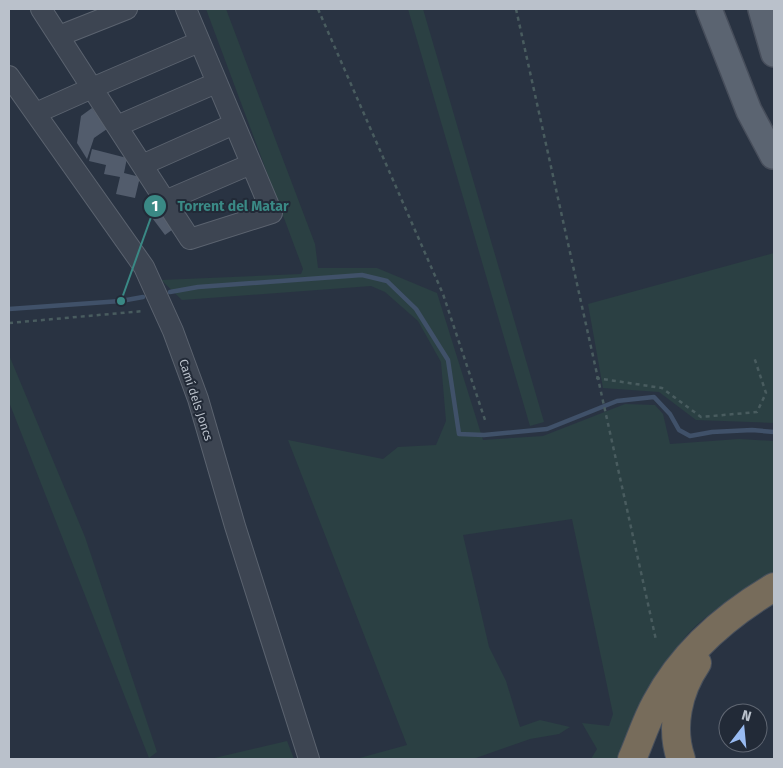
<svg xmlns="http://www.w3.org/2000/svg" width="783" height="768" viewBox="0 0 783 768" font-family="'Fira Sans',sans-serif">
<rect width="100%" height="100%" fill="#293342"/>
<path fill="#2b4043" d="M206,9h20l89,235 3,24h59l60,25 46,147 60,-4 82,-32 30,1 8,9 7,30 69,-5 35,2v131c-27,17 -66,39 -87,63 -31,36 -50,81 -70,124h-26l6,-10 -15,-26 27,3 4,-12 -41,-195 -109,16 26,112 17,34 14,46 20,-7 30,7 -11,7 -29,5 -57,20h-117l51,-14 -119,-305 95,19 15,-12 38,-2 10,-24 -5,-59 -23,-41 -33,-29 -14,-6 -189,14 -21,-20 140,-6 2,-5z
M408,9h15l121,413 -14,4z
M774,253v170l-78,-3 -37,-28 -56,-4 -15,-84z
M9,355l76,182 72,215 -8,6 -140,-356z
M287,741l7,18h-84z"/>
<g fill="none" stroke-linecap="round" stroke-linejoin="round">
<path stroke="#405169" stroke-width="4.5" d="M170,292l28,-5 164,-12 25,6 29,28 32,51 11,74 25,1 63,-6 70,-28 37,-4 16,17 9,16 11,6 22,-4 40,-2 22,2
M9,309l112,-8 22,-4"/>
</g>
<path fill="#525c6c" d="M92,108l15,21 -13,9 -7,21 -10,-16 4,-27z
M92,149l35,9 -3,15 16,4 -5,21 -19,-4 4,-17 -16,-3 2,-9 -17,-4z
M161,207l15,20 -11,8 -15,-20z"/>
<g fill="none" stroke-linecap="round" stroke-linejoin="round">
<g stroke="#5b636f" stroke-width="22">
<path id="minor" d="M41,9l51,79 107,-46
M59,36l68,-27
M9,76l135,191 29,64 25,68 37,127 74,233
M36,113l56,-25 98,151 82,-26 -86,-204
M117,126l99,-43
M142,165l92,-41
M165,201l86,-37"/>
</g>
<g stroke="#474e5b" stroke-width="28">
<path id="major" d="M709,9l40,102 24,45
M761,9l13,45"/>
</g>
<g stroke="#48505c" stroke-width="30">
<path id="highway" d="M632,759c8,-18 14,-38 24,-56 27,-51 69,-87 118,-116
M681,759c-11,-32 -3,-68 16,-96"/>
</g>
<path stroke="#495c5f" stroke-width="2.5" stroke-dasharray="4 4" stroke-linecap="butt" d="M318,9l125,285 43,129
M516,9l140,631
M9,323l135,-12
M596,378l66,10 39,29 56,-5 9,-19 -12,-36"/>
<use href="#minor" stroke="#3d4552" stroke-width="20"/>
<use href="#major" stroke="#5b6471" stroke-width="25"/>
<use href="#highway" stroke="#776c5b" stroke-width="28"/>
</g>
<g text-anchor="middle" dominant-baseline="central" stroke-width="4" stroke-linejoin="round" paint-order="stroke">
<g font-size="12" fill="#bac1cb" stroke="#222a37">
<text transform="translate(196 400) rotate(72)">Camí dels Joncs</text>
</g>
</g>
<path fill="none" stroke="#3a8985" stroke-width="2" d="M121 301L155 206"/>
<g fill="#3a8985" stroke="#222a37" stroke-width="2">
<circle cx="121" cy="301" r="5"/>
<circle cx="155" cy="206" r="12"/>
</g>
<g font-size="15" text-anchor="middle" font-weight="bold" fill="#fff">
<text x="155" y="211">1</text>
</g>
<g font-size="14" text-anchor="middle" font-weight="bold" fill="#3a8985" stroke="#222a37" stroke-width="4" stroke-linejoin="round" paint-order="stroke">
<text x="233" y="211">Torrent del Matar</text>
</g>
<rect width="783" height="768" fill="none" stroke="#bac1cb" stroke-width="20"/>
<g transform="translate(743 728) rotate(16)"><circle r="24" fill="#222a37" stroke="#5f6672"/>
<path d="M0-4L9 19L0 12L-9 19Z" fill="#99bbf2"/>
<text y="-8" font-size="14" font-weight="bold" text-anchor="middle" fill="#bac1cb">N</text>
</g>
</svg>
